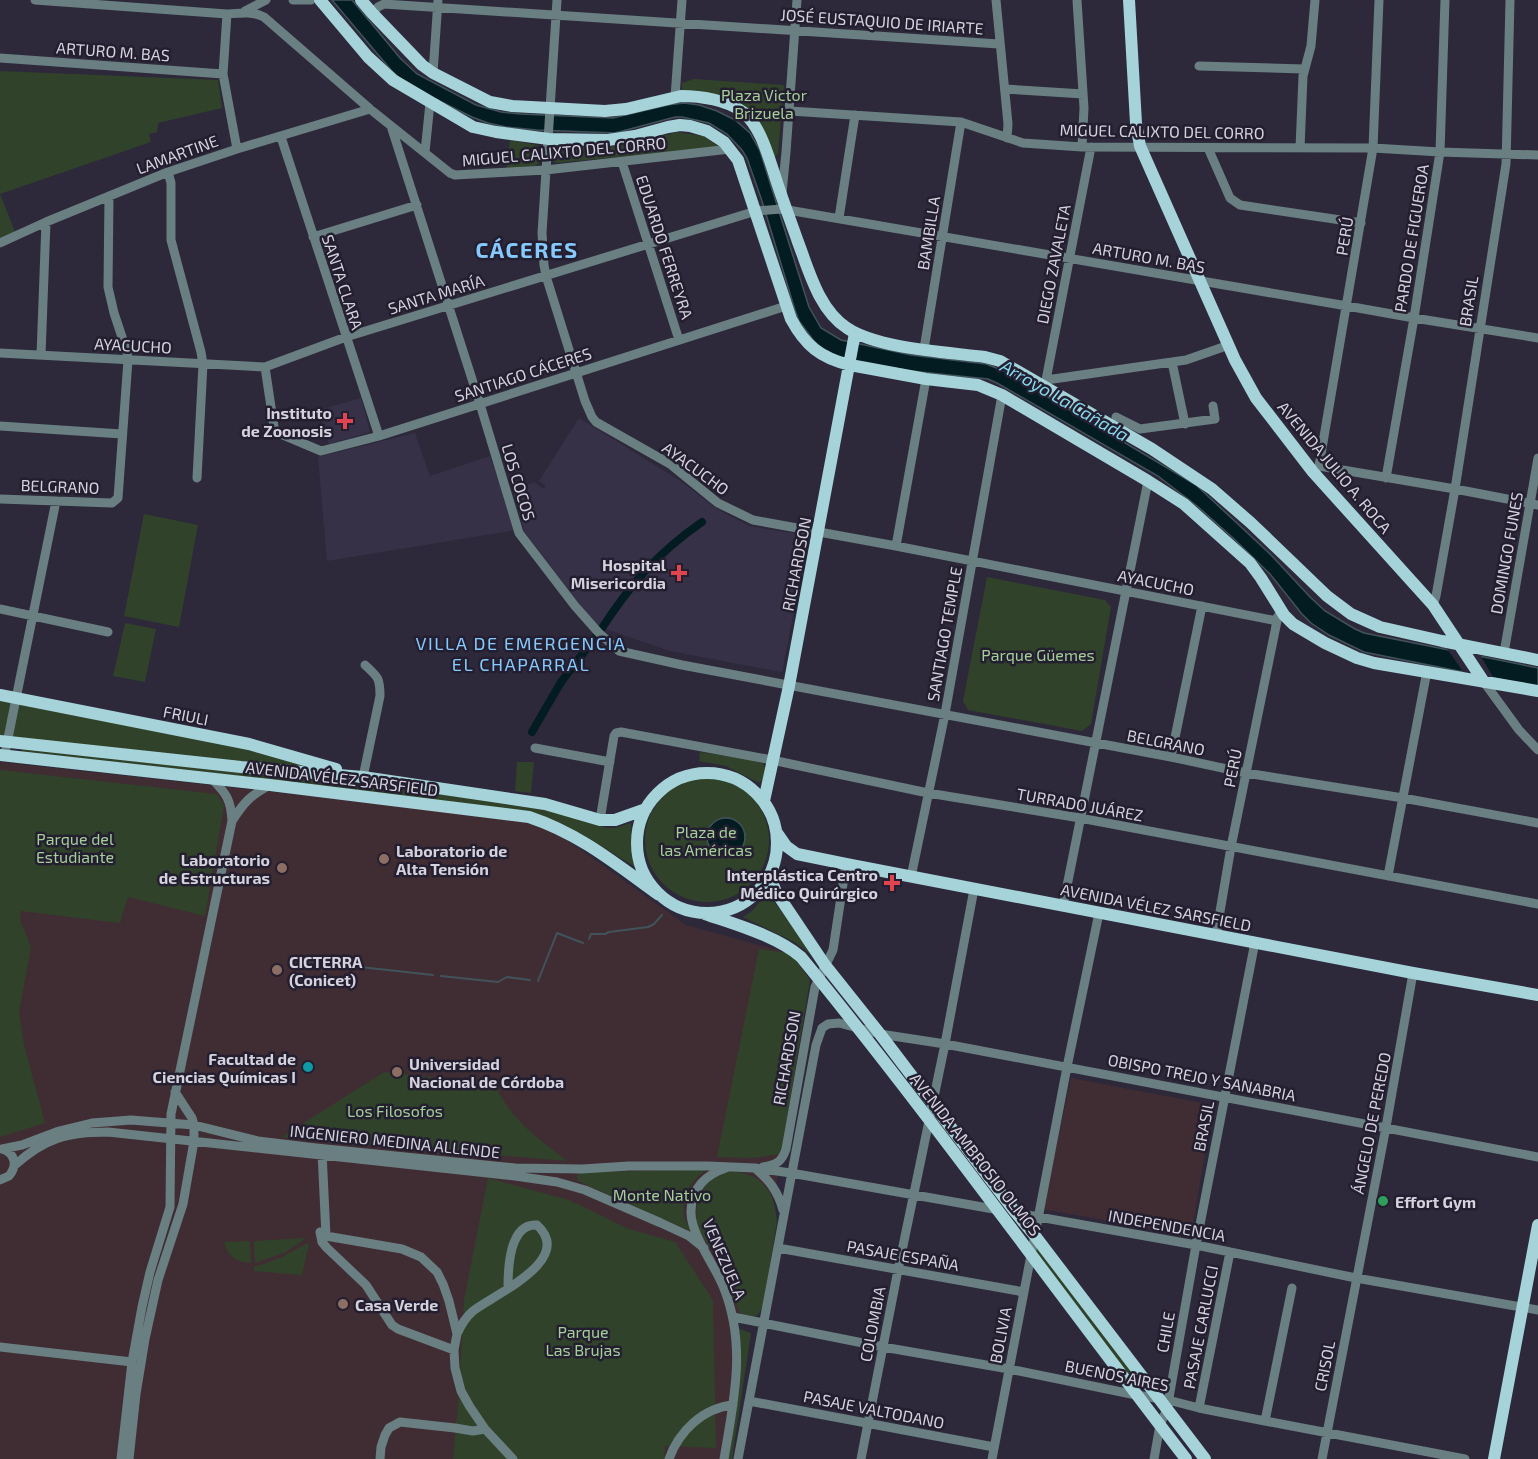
<svg xmlns="http://www.w3.org/2000/svg" width="1538" height="1459" viewBox="0 0 1538 1459" font-family="'Exo 2',sans-serif">
<rect width="100%" height="100%" fill="#2d293a"/>
<path fill="#373148" d="M361,398l9,34 -41,12 -10,-34z
M579,418l100,62 38,29 32,17 55,9 4,3 -26,134 -112,-21 -73,-25 -16,-20 -57,-75 -11,-39 21,-10 10,7 2,-3 -7,-5z
M415,433l15,43 60,-20 26,74 -189,31 -9,-104z"/>
<path fill="#402d33" d="M0,762l519,57 36,14 25,16 106,76 102,28 9,9 13,18 -29,174 -24,158 -8,7 -18,7 1,17v33l-7,60 -4,23h-721z
M1071,1078l142,27 -22,131 -148,-27z"/>
<path fill="#30422a" d="M0,71l218,9 4,28 -64,15 -1,9 -8,2 2,8 -151,52 16,40 -16,7z
M694,79l90,6 -6,68 -3,4 -29,-46 -64,-19v-9z
M677,132l26,4 17,11 -164,16 -4,-3 1,-13c9,-5 22,-1 32,0 32,2 62,-7 92,-15z
M510,140l27,5 2,4v14l-4,3 -29,2z
M144,514l54,11 -19,102 -55,-11z
M987,577l118,23 6,7 -20,117 -9,7 -114,-21 -5,-9z
M125,623l31,6 -11,53 -32,-6z
M0,695l99,19 264,63 -363,-36z
M23,747l505,57 79,24h8l16,-5 1,23 5,22c-36,-22 -71,-46 -112,-57l-503,-58z
M700,752l61,9 4,6 -1,12 -5,4 -33,-17 -27,-5z
M517,762h17l-3,31 -16,-2z
M0,770l217,24 7,11 -19,111 -77,-19 -8,26 -99,-12 -1,9 11,27 -12,65 5,33 21,78 -45,14z
M645 840a62 62 0 1 1 124 0a62 62 0 1 1-124 0Z
M767,893l46,59 -3,2 -14,-11 -53,-26 9,-6z
M759,949l29,4 9,9 13,18 -29,174 -28,4 -36,-1z
M384,1072l111,12c15,36 43,54 72,77l-285,-24z
M706,1170c-15,10 -27,30 -21,49 2,4 5,9 7,13l-114,-51 -1,-4 1,-4 3,-1z
M732,1171c31,3 43,22 45,51l-14,83c-4,13 -11,15 -23,8l-24,-56 -21,-32 2,-1c-3,-28 7,-46 35,-53z
M488,1178l81,22 60,29 46,13 38,58 3,148 -51,-2 -1,13h-211l5,-53 6,-106z
M306,1238l-20,14 -31,11 -1,-22z
M250,1241l1,22c-16,-2 -22,-5 -27,-21z
M306,1244h3l-7,31 -48,-4v-4l26,-9z
M1036,1246l106,139 -2,3h-4l-104,-139z
M737,1328l14,5 -19,126h-6z"/>
<path fill="#021c22" stroke="#41535a" stroke-width="1.5" d="M332,0h20l48,58 17,16 59,31 25,7 19,2 93,4 55,-13 16,-2 15,2 18,6 18,9 15,13 10,18 49,156 12,21 20,12 70,15 75,9 18,7 192,114 74,69 40,43 15,14 30,18 9,4 174,35v19l-174,-35 -35,-17 -18,-12 -9,-9 -32,-40 -38,-37 -35,-31 -39,-30 -161,-93 -9,-4 -77,-8 -69,-12 -20,-11 -8,-7 -15,-20 -4,-11 -33,-109 -15,-43 -5,-8 -15,-16 -18,-11 -27,-6h-7l-60,16 -78,-3 -31,-3 -18,-4 -16,-6 -65,-32 -16,-15z
M707 837a19 19 0 1 1 38 0a19 19 0 1 1-38 0Z"/>
<path fill="#2d293a" d="M1445,646l34,7 17,29 -30,-6z"/>
<g fill="none" stroke-linecap="round" stroke-linejoin="round">
<path stroke="#41535a" stroke-width="2" d="M589,939l2,-5h14l4,-2 39,-5 6,-3 8,-9
M297,960l136,15
M441,976l57,6 9,-5 23,3
M538,981l19,-48 26,10"/>
<path stroke="#021c22" stroke-width="8" d="M600,631c30,-46 56,-77 102,-109
M532,732l29,-50 37,-48"/>
<path stroke="#697f82" stroke-width="9" d="M35,0l192,14c13,-1 25,-3 37,3l106,92 80,64 5,2 91,-5 184,-21
M293,0h18
M557,0l-15,233 2,32 2,11 39,125 7,16 4,5 74,42 48,39 35,17 143,26 381,75
M996,0l12,124 -1,14
M1077,0l7,108 -2,39
M245,11l21,-11
M372,13l6,-6 6,-3 615,40
M227,14l-4,60 14,75
M0,58l223,16
M1199,66l105,3
M433,73l5,-73
M1005,89l78,5
M675,97l7,-97
M790,111l171,11 62,21 59,4 291,1 67,4 98,3
M391,126l89,278 39,129 56,73 23,26 21,19 63,14 489,92 75,16 157,25 135,25
M281,137l98,299
M1208,148l22,50 10,7 121,18
M1300,148l3,-72 8,-30 4,-46
M425,152l5,-49
M622,162l57,178
M168,172l3,11v57l30,112 2,12 -6,114
M782,193l4,-41 11,-152
M839,218l16,-103
M313,237l104,-32
M0,243l46,-21 122,-50 69,-23 133,-40
M924,349l37,-227
M0,353l265,14 81,-30 410,-126 26,-2 565,97 67,12 124,20
M41,355l5,-133
M1172,362l13,62
M265,367l9,60 2,5 45,19 58,-15 407,-130
M1046,380l140,-20 43,-15
M1043,387l3,-7 45,-233
M1116,417l24,12 75,-10 -2,-13
M0,426l122,8
M1319,466l136,23 83,16
M1313,472l6,-6 54,-318 6,-148
M1386,478l28,-160 26,-166 5,-152
M0,499l112,4 6,-5 10,-138 -1,-8 -13,-39 -6,-26 1,-91
M896,546l30,-167
M1433,605l3,-9 19,-107 51,-325 4,-164
M0,609l108,23
M1504,653l34,-195
M1484,682l35,48 19,20
M6,748l50,-247
M535,748l75,14
M1171,757l31,-151
M363,777l17,-81c0,-18 -2,-19 -15,-31
M600,820l14,-84 2,-3 5,-1 151,28 156,33 152,25 458,86
M232,821c12,-19 19,-26 38,-36
M1388,876l39,-205
M911,877l34,-163 57,-319
M1063,906l85,-425
M1216,935l15,-88 47,-231
M2,1149l20,-4 37,-14 33,-8 39,-3 63,5 64,16 58,7 199,20 67,1 47,-3h79l47,2 36,5 208,37
M322,1152l4,84 76,13 19,8 16,15 6,12 6,17 8,33 -3,16 1,18 6,23 9,16 15,22 28,30
M15,1165c30,-27 52,-33 93,-33l407,44 42,6 28,8 76,33 28,13 15,12
M763,1167c13,-2 19,-5 23,-18l29,-162 18,-37 13,-86
M755,1168c14,12 23,23 28,42
M0,1180l9,-4c9,-11 6,-23 -7,-27
M1016,1213l180,32 160,33 182,32
M320,1232l2,10 5,6 39,37 26,40 6,4 56,21
M778,1248l246,44
M733,1317l150,30 126,22 127,26 32,5 31,8 66,13 200,38
M457,1334c4,-9 9,-17 16,-23 22,-17 102,-51 64,-86 -28,-2 -29,44 -29,63
M0,1347l132,15
M749,1401l245,46
M1199,1408l31,-156
M1265,1421l27,-133
M121,1459l11,-97 10,-55 8,-35 20,-65 1,-93 61,-293c-1,-20 -5,-27 -19,-41
M129,1459l7,-65 9,-55 13,-59 25,-76 11,-63v-16l-2,-7 -17,-26
M380,1459l1,-12 4,-12 4,-7 11,-6 55,6 18,3 12,-2
M669,1459c10,-28 34,-51 64,-54
M724,1459c10,-59 23,-115 -1,-173 -9,-22 -33,-53 -32,-75 0,-23 16,-37 35,-43
M738,1459l78,-414 6,-17 6,-4 11,-1 41,11 65,10 593,113
M861,1459l37,-189 47,-226 29,-155
M992,1459l75,-392 32,-154
M1154,1459l6,-34 7,-16 29,-164 59,-303
M1322,1459l64,-332 27,-154"/>
<path stroke="#a5d3d9" stroke-width="12" d="M320,0l48,57 25,23 80,47 23,5 53,7 59,1 27,-4 33,-9 12,-2 10,1 17,5 17,11 14,18 53,159c14,26 29,39 59,46l76,14 52,6 24,10 146,86 36,23 66,59 11,15 23,37 9,9 32,19 32,15 17,5 164,28
M361,0l11,13 50,52 11,8 57,29 22,4 93,5 21,-2 55,-13c20,0 46,4 62,16 17,14 24,40 31,61 7,23 16,46 24,69 11,29 21,68 49,86 31,21 101,24 138,29l15,4 152,88 60,40 39,34 76,73 24,18 29,13 62,14 96,19
M1129,0l7,123 4,23 95,214 21,38 57,74 120,133 51,77
M0,695l249,49 87,25
M0,741l241,26 122,10 182,27 55,16h15l31,-11
M0,755l270,30 259,32c51,17 87,47 130,78
M637 843a70 70 0 1 1 140 0a70 70 0 1 1-140 0Z
M764,801l25,-115 66,-353
M777,833l9,13 11,8 49,10 567,109 125,22
M770,877l6,15 49,73 55,69 136,179 19,23 170,223
M705,914c29,10 72,22 96,43 133,163 256,335 385,502
M1494,1459l44,-234"/>
</g>
<g fill="#e0444e" stroke="#241f30" stroke-width="2">
<path d="M342 412h6v6h6v6h-6v6h-6v-6h-6v-6h6z"/>
<path d="M676 564h6v6h6v6h-6v6h-6v-6h-6v-6h6z"/>
<path d="M889 874h6v6h6v6h-6v6h-6v-6h-6v-6h6z"/>
</g>
<g fill="#8d6e63" stroke="#241f30" stroke-width="2">
<circle cx="384" cy="859" r="6"/>
<circle cx="282" cy="868" r="6"/>
<circle cx="277" cy="970" r="6"/>
<circle cx="397" cy="1072" r="6"/>
<circle cx="343" cy="1304" r="6"/>
</g>
<circle fill="#0f9aa8" stroke="#241f30" stroke-width="2" cx="308" cy="1067" r="6"/>
<circle fill="#2e9e5b" stroke="#241f30" stroke-width="2" cx="1383" cy="1201" r="6"/>
<g text-anchor="middle" dominant-baseline="central" stroke-width="5" stroke-linejoin="round" paint-order="stroke">
<g font-size="16" fill="#d4d2dd" stroke="#241f30">
<text transform="translate(882 21) rotate(4)">JOSÉ EUSTAQUIO DE IRIARTE</text>
<text transform="translate(113 51) rotate(4)">ARTURO M. BAS</text>
<text transform="translate(1162 131) rotate(1)">MIGUEL CALIXTO DEL CORRO</text>
<text transform="translate(564 151) rotate(-5)">MIGUEL CALIXTO DEL CORRO</text>
<text transform="translate(177 154) rotate(-20)">LAMARTINE</text>
<text transform="translate(928 233) rotate(-81)">BAMBILLA</text>
<text transform="translate(1344 236) rotate(-81)">PERÚ</text>
<text transform="translate(1411 238) rotate(-81)">PARDO DE FIGUEROA</text>
<text transform="translate(665 247) rotate(72)">EDUARDO FERREYRA</text>
<text transform="translate(1149 257) rotate(10)">ARTURO M. BAS</text>
<text transform="translate(1053 264) rotate(-79)">DIEGO ZAVALETA</text>
<text transform="translate(343 282) rotate(72)">SANTA CLARA</text>
<text transform="translate(436 294) rotate(-17)">SANTA MARÍA</text>
<text transform="translate(1468 301) rotate(-81)">BRASIL</text>
<text transform="translate(133 345) rotate(3)">AYACUCHO</text>
<text transform="translate(523 374) rotate(-18)">SANTIAGO CÁCERES</text>
<text transform="translate(1335 467) rotate(50)">AVENIDA JULIO A. ROCA</text>
<text transform="translate(696 468) rotate(36)">AYACUCHO</text>
<text transform="translate(519 482) rotate(73)">LOS COCOS</text>
<text transform="translate(60 486) rotate(2)">BELGRANO</text>
<text transform="translate(1506 553) rotate(-80)">DOMINGO FUNES</text>
<text transform="translate(796 564) rotate(-79)">RICHARDSON</text>
<text transform="translate(1156 582) rotate(11)">AYACUCHO</text>
<text transform="translate(944 634) rotate(-80)">SANTIAGO TEMPLE</text>
<text transform="translate(186 715) rotate(11)">FRIULI</text>
<text transform="translate(1166 742) rotate(11)">BELGRANO</text>
<text transform="translate(1232 768) rotate(-79)">PERÚ</text>
<text transform="translate(342 778) rotate(7)">AVENIDA VÉLEZ SARSFIELD</text>
<text transform="translate(1080 804) rotate(10)">TURRADO JUÁREZ</text>
<text transform="translate(1156 907) rotate(11)">AVENIDA VÉLEZ SARSFIELD</text>
<text transform="translate(786 1058) rotate(-80)">RICHARDSON</text>
<text transform="translate(1202 1077) rotate(11)">OBISPO TREJO Y SANABRIA</text>
<text transform="translate(1371 1123) rotate(-79)">ÁNGELO DE PEREDO</text>
<text transform="translate(1203 1126) rotate(-79)">BRASIL</text>
<text transform="translate(395 1141) rotate(6)">INGENIERO MEDINA ALLENDE</text>
<text transform="translate(976 1154) rotate(52)">AVENIDA AMBROSIO OLMOS</text>
<text transform="translate(1167 1225) rotate(10)">INDEPENDENCIA</text>
<text transform="translate(903 1255) rotate(10)">PASAJE ESPAÑA</text>
<text transform="translate(725 1259) rotate(67)">VENEZUELA</text>
<text transform="translate(872 1324) rotate(-79)">COLOMBIA</text>
<text transform="translate(1200 1327) rotate(-79)">PASAJE CARLUCCI</text>
<text transform="translate(1165 1332) rotate(-80)">CHILE</text>
<text transform="translate(1000 1335) rotate(-79)">BOLIVIA</text>
<text transform="translate(1324 1366) rotate(-79)">CRISOL</text>
<text transform="translate(1117 1375) rotate(11)">BUENOS AIRES</text>
<text transform="translate(874 1409) rotate(11)">PASAJE VALTODANO</text>
</g>
<g font-size="16" fill="#a5ce98" stroke="#241f30">
<text x="764" y="94">Plaza Victor<tspan x="764" dy="18">Brizuela</tspan></text>
<text x="1038" y="654">Parque Güemes</text>
<text x="706" y="831">Plaza de<tspan x="706" dy="18">las Américas</tspan></text>
<text x="75" y="838">Parque del<tspan x="75" dy="18">Estudiante</tspan></text>
<text x="395" y="1110">Los Filosofos</text>
<text x="662" y="1194">Monte Nativo</text>
<text x="583" y="1331">Parque<tspan x="583" dy="18">Las Brujas</tspan></text>
</g>
<g font-size="16" font-weight="bold" fill="#d4d2dd" stroke="#241f30" text-anchor="end">
<text x="332" y="412">Instituto<tspan x="332" dy="18">de Zoonosis</tspan></text>
<text x="666" y="564">Hospital<tspan x="666" dy="18">Misericordia</tspan></text>
<text x="396" y="850" text-anchor="start">Laboratorio de<tspan x="396" dy="18">Alta Tensión</tspan></text>
<text x="270" y="859">Laboratorio<tspan x="270" dy="18">de Estructuras</tspan></text>
<text x="878" y="874">Interplástica Centro<tspan x="878" dy="18">Médico Quirúrgico</tspan></text>
<text x="289" y="961" text-anchor="start">CICTERRA<tspan x="289" dy="18">(Conicet)</tspan></text>
<text x="296" y="1058">Facultad de<tspan x="296" dy="18">Ciencias Químicas I</tspan></text>
<text x="409" y="1063" text-anchor="start">Universidad<tspan x="409" dy="18">Nacional de Córdoba</tspan></text>
<text x="1395" y="1201" text-anchor="start">Effort Gym</text>
<text x="355" y="1304" text-anchor="start">Casa Verde</text>
</g>
<g font-size="18" font-style="italic" fill="#84d9ed" stroke="#241f30">
<text transform="translate(1065 400) rotate(30)">Arroyo La Cañada</text>
</g>
<g font-size="18" letter-spacing="1.5" fill="#86cafd" stroke="#241f30">
<text x="521" y="643">VILLA DE EMERGENCIA<tspan x="521" dy="21">EL CHAPARRAL</tspan></text>
</g>
<g font-size="22" font-weight="bold" letter-spacing="1.5" fill="#86cafd" stroke="#241f30">
<text x="527" y="249">CÁCERES</text>
</g>
</g>
</svg>
